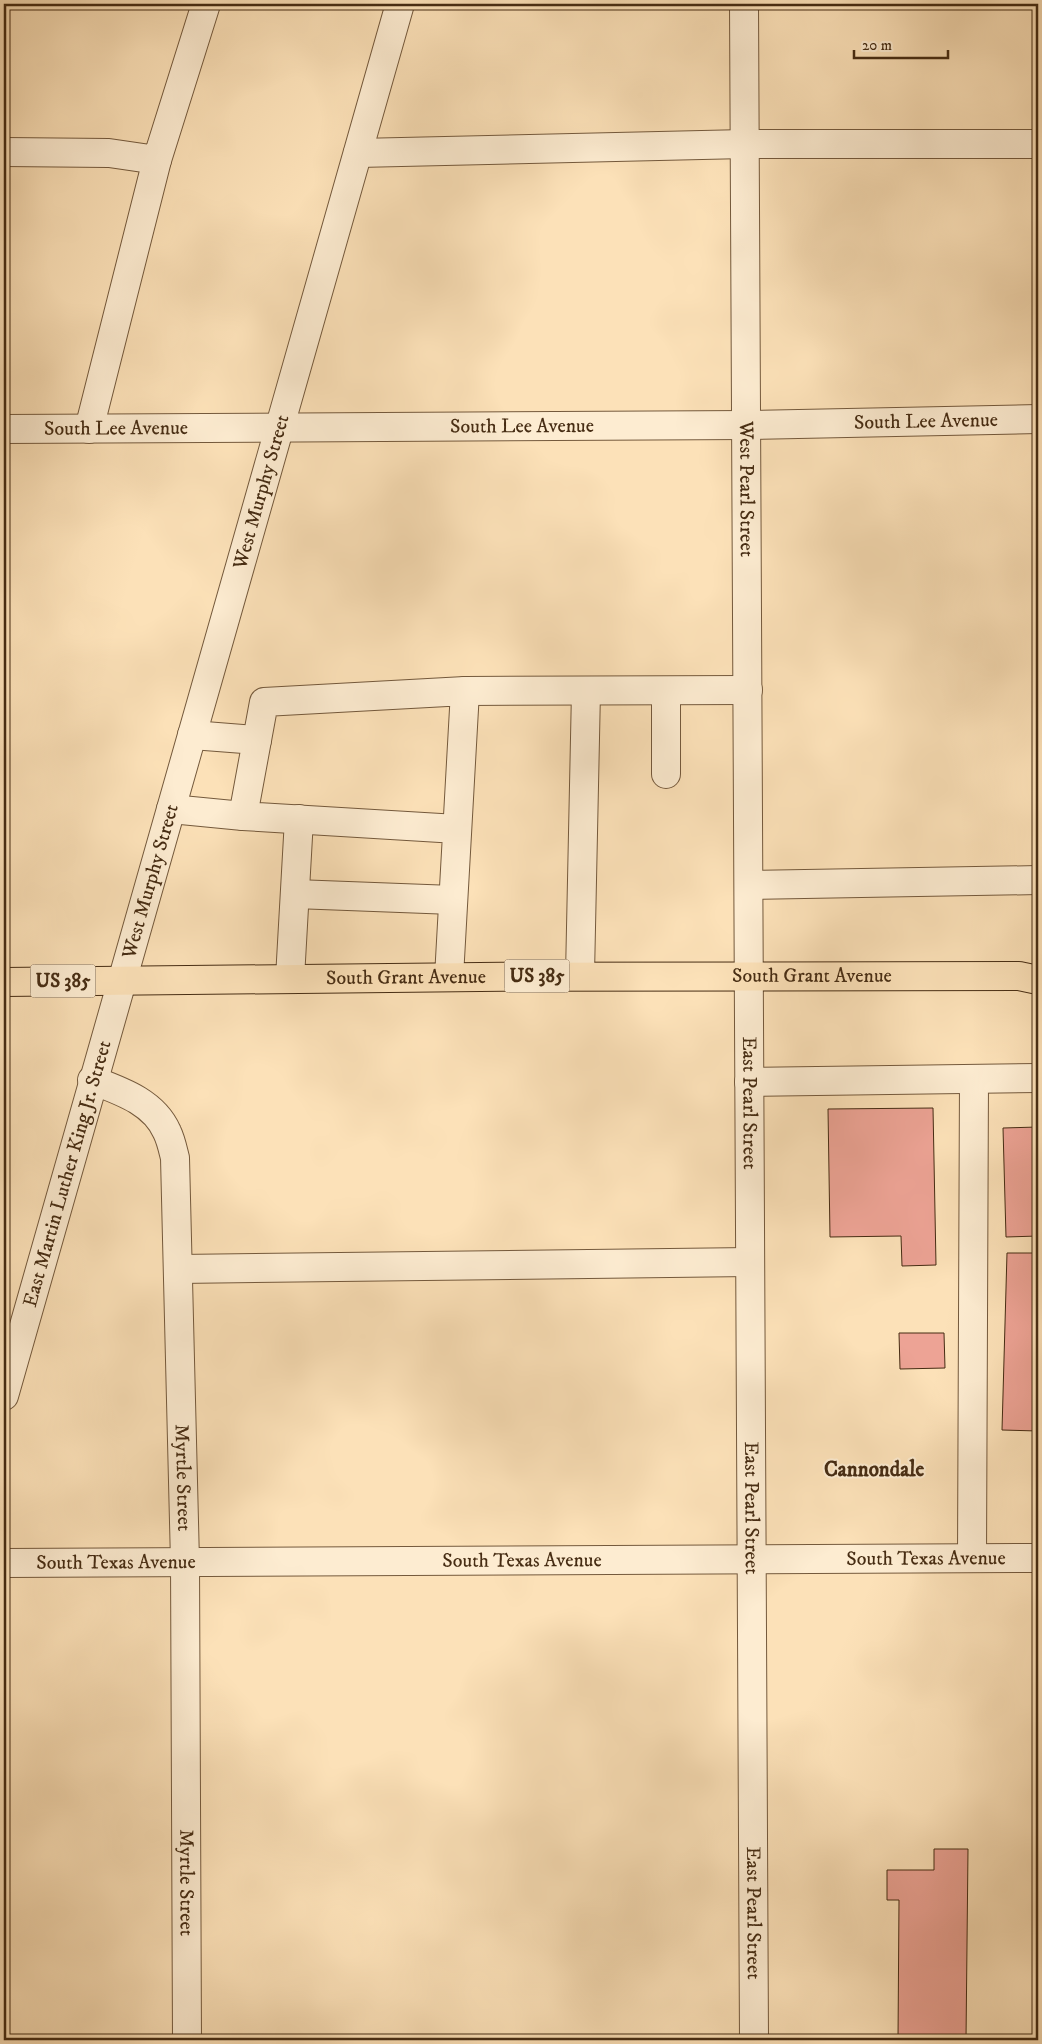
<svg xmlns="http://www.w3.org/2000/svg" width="1042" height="2044" viewBox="0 0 1042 2044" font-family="'IM FELL DW Pica',serif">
<rect width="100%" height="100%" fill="#fce1b8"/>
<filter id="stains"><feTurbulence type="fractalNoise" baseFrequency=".004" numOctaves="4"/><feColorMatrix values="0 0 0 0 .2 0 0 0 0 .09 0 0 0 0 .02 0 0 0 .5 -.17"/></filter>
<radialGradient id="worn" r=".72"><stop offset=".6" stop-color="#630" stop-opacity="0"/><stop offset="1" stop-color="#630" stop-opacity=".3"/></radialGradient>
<path fill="#eda395" stroke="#462c13" d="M933,1108l3,157 -34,1 -1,-30 -71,1 -2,-128z
M1038,1127v109l-32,1 -3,-109z
M1007,1253h31v178l-36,-1z
M899,1333h45l1,35 -45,1z
M934,1849h34l-2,191h-68l1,-140h-12v-30h47z"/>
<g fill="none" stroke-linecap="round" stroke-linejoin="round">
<g stroke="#74593c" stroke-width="30">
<g id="minor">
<path id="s1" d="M744,4l10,2036"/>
<path d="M4,152l105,1 48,7 49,-156"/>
<path d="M358,153l387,-9h293"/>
<path id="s2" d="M4,429l743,-4 291,-6"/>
<path d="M89,429l68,-269"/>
<path d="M465,691l283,-1"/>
<path d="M192,735l65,5"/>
<path d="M666,774v-83"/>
<path d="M171,809l72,7"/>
<path d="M749,885l289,-5"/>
<path d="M295,894l158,6"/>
<path d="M580,975l6,-284"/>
<path d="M449,977l16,-286 -201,11 -21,114 214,13"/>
<path d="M290,978l9,-159"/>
<path id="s3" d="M92,1080c29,11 62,22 75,52 4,8 6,18 8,26l10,404 2,478"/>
<path d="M749,1082l289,-4"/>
<path d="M178,1269l572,-7"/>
<path id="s4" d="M4,1396l396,-1392"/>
<path d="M972,1558l2,-479"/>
<path id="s5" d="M4,1563l1034,-5"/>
</g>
</g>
<g stroke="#462c13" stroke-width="30">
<g id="major">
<path id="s6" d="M4,982c338,-5 677,-7 1015,-6l19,4"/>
</g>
</g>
<use href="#minor" stroke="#fdecd1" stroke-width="28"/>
<use href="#major" stroke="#fce1b8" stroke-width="28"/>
</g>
<g text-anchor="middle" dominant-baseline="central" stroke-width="4" stroke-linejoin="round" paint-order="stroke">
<g fill="#fdecd1" stroke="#7d664c" stroke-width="1">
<rect x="504.5" y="959.5" width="65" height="33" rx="4"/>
<rect x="30.5" y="964.5" width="65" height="33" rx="4"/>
</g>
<g font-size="19" font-weight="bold" fill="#462c13">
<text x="537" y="976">US 385</text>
<text x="63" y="981">US 385</text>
</g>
<g font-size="20" fill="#462c13" stroke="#fdecd1">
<text stroke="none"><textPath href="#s2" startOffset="922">South Lee Avenue</textPath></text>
<text stroke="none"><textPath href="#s2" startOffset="518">South Lee Avenue</textPath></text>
<text stroke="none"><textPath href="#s2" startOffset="112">South Lee Avenue</textPath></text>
<text stroke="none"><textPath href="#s1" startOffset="485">West Pearl Street</textPath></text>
<text stroke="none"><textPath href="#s4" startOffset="940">West Murphy Street</textPath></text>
<text stroke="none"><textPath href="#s4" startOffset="535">West Murphy Street</textPath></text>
<text stroke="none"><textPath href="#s6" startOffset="808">South Grant Avenue</textPath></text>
<text stroke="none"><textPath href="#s6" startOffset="402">South Grant Avenue</textPath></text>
<text stroke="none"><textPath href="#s1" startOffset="1099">East Pearl Street</textPath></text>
<text stroke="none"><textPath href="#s4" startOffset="231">East Martin Luther King Jr. Street</textPath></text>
<text stroke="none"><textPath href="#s3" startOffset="441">Myrtle Street</textPath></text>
<text stroke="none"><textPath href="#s1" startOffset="1504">East Pearl Street</textPath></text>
<text stroke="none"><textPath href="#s5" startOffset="922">South Texas Avenue</textPath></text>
<text stroke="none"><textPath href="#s5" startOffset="518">South Texas Avenue</textPath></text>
<text stroke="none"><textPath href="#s5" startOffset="112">South Texas Avenue</textPath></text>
<text stroke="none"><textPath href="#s3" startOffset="846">Myrtle Street</textPath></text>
<text stroke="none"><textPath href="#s1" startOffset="1909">East Pearl Street</textPath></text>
</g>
<g font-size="21" font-weight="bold" fill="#462c13" stroke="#fdecd1">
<text x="874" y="1470">Cannondale</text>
</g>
</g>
<rect width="1042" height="2044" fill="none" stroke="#fce1b8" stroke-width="20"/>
<rect x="5" y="5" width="1032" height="2034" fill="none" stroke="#462c13" stroke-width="2.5"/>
<rect x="10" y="10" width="1022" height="2024" fill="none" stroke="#462c13"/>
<path d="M854 50v8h94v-8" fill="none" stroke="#462c13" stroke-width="2.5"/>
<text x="862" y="50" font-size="15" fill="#462c13" stroke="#fdecd1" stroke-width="4" paint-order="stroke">20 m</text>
<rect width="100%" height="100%" filter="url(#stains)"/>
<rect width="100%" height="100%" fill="url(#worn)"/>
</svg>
